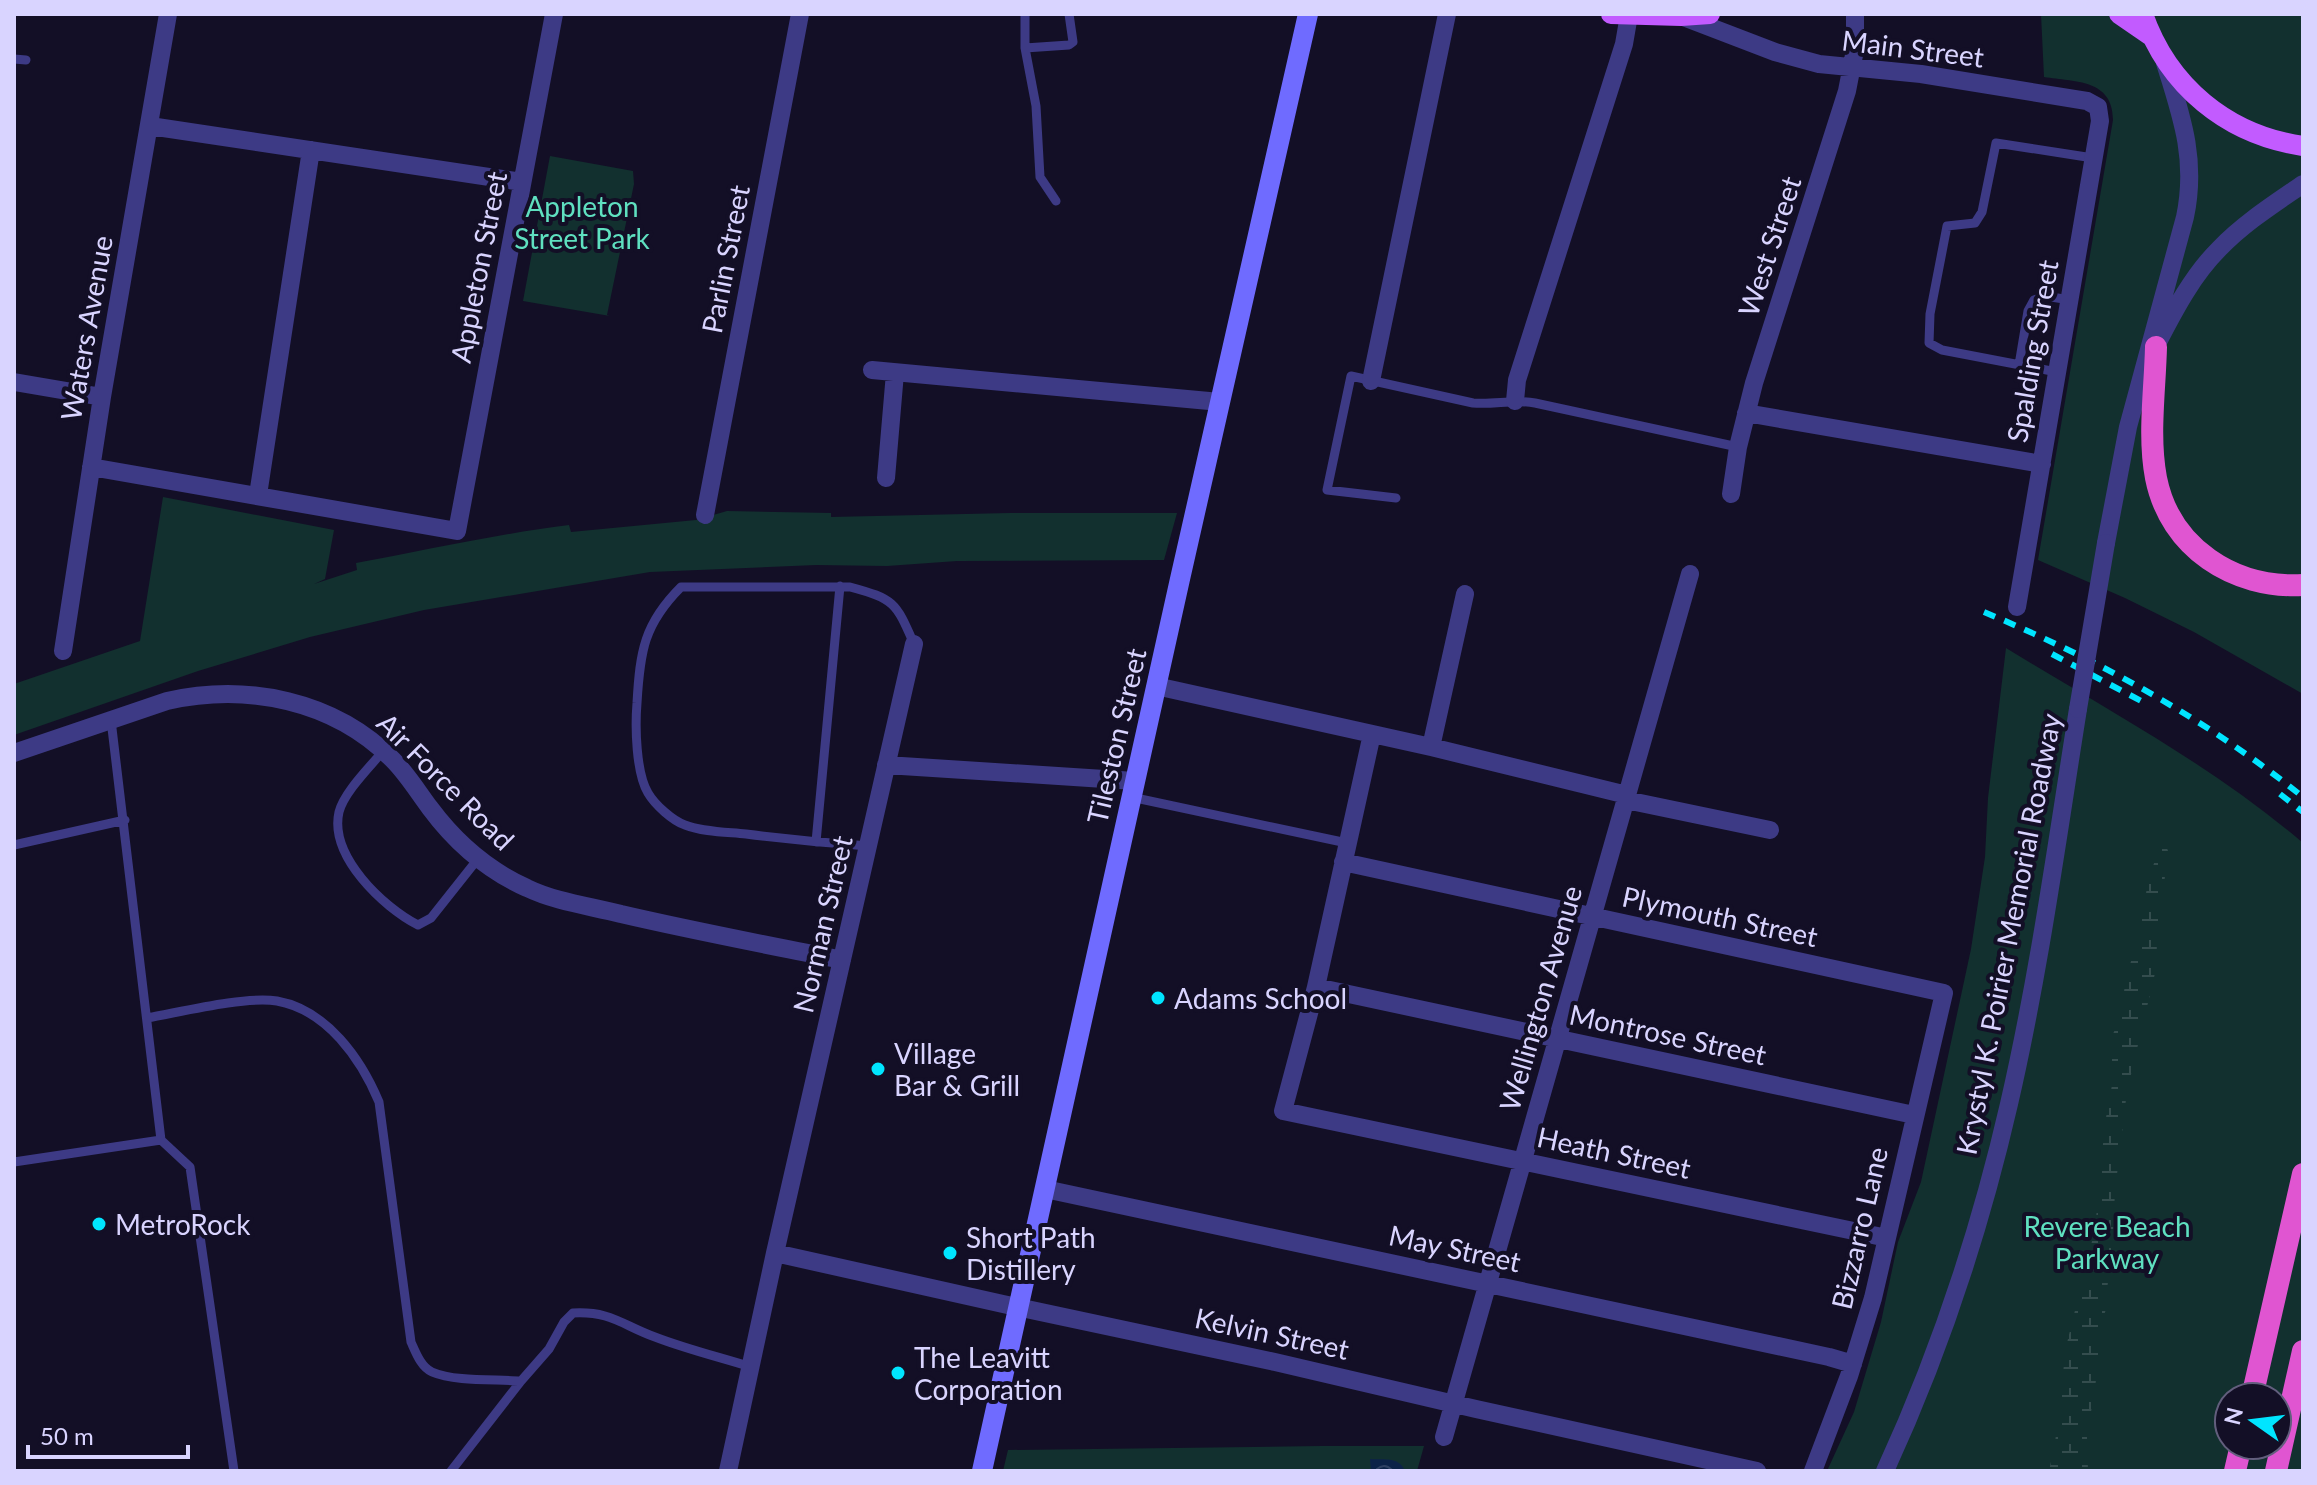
<svg xmlns="http://www.w3.org/2000/svg" width="2317" height="1485" viewBox="0 0 2317 1485" font-family="Lato,sans-serif">
<defs>
<pattern id="wetland-marsh" width="20" height="14" patternUnits="userSpaceOnUse" patternTransform="scale(2)"><rect width="20" height="14" fill="#12302f"/><path d="M1 5h8M5 5V1M11 12h8M15 12V8" fill="none" stroke="#344d4e"/></pattern>
<pattern id="water-waves" width="16" height="10" patternUnits="userSpaceOnUse" patternTransform="scale(2)"><rect width="16" height="10" fill="#0c2248"/><path d="M0 5q4-4 8 0t8 0" fill="none" stroke="#2f4163"/></pattern>
</defs>
<rect width="100%" height="100%" fill="#130f26"/>
<path fill="#12302f" fill-rule="evenodd" d="M2041,14h262v680l-109,-62 -69,-34 -87,-38 75,-440c0,-41 -38,-38 -69,-43z
M550,156l83,15 1,13 -27,131 3,1 -87,-15z
M163,497l171,33 -9,49 -11,5 43,-14 -1,-7c71,-13 141,-29 213,-38l2,7 125,-12 31,-9 104,2v4l179,-4h167l-13,47 -207,1 -70,5 -71,-1 -166,7 -226,38 -114,27 -112,34 -184,64v-51l126,-43z
M2006,648c100,61 207,118 297,195v628h-476l27,-59 27,-90 17,-80 23,-60 50,-233 14,-92 3,-59zM2229,1397h48v48h-48z
M1322,1446h102l-7,25h-414l5,-21z"/>
<path fill="url(#wetland-marsh)" d="M2165,843l3,8 -11,91 -1,27 -29,122 -12,100 -3,63 -5,35 2,12 -10,28 -1,11 2,15 -13,82 1,34h-39l6,-28 11,-96 29,-118 10,-106 7,-38v-49l8,-17 6,-41 11,-37 10,-53 11,-39z"/>
<path fill="url(#water-waves)" d="M1370,1459c14,1 29,-3 35,12h-34z"/>
<g fill="none" stroke-linecap="round" stroke-linejoin="round">
<path stroke="#3d3a85" stroke-width="9" d="M1025,14v34l11,58 4,71 16,24
M1025,48l44,-3 4,-3 -4,-28
M14,59l12,1
M2019,365l9,-54 6,-11 11,-4 25,4
M2057,372l-115,-22 -13,-7 1,-29 17,-88 28,-3 7,-11 14,-69 97,15
M1396,498l-69,-8 24,-114 122,27c21,2 41,-4 62,0l203,44
M383,751c-13,16 -39,41 -44,61 -10,44 44,95 79,113l13,-7 46,-58
M1131,797l216,46
M816,842l24,-256
M14,845l111,-25
M868,846c-41,-3 -82,-7 -122,-12 -20,-2 -43,-2 -61,-9 -12,-4 -30,-20 -37,-32 -12,-20 -13,-66 -11,-90 3,-52 7,-79 44,-116h169c45,12 46,16 64,57
M147,1018c34,-6 97,-22 130,-17 50,9 84,58 102,101l32,240c5,11 10,25 21,30 23,10 63,7 89,9
M161,1140l29,27 44,304
M14,1162l147,-22 -50,-420
M451,1471l70,-90 28,-32 15,-27 9,-9c38,-2 49,12 82,24 31,12 64,20 96,30"/>
<path stroke="#3d3a85" stroke-width="18" d="M1681,16l94,36 44,12 102,10 166,27 11,6 2,14 -83,486
M150,126l372,56
M2158,342c17,-33 35,-67 61,-93 25,-26 55,-45 84,-65
M872,370l348,32
M1371,381l76,-367
M14,382l88,15
M1515,401l2,-21 107,-336 5,-29
M1746,413l296,51
M91,467l366,64 97,-517
M886,478l9,-105
M1731,494l7,-47 16,-64 93,-292 8,-41v-36
M258,495l53,-345
M705,515l95,-501
M2106,543l22,-116 57,-210c12,-57 -3,-100 -20,-154
M63,651l39,-254 66,-383
M1156,686l275,61 196,48
M1372,734l-56,253 -33,124 604,127
M1431,747l34,-153
M14,753l153,-52c80,-18 167,-1 226,59 14,14 25,32 37,48 26,35 57,62 97,80 29,14 63,18 94,26 73,17 147,31 221,46
M886,765l249,16
M1626,800l144,30
M1343,862l601,131 -71,305 -24,78 -36,95
M1316,987l598,128
M1045,1189l784,168 24,7
M775,1253l228,51 272,58 201,47 281,62
M1444,1437l246,-863
M728,1471l47,-218 139,-609
M1885,1471c54,-117 95,-241 124,-367 30,-130 48,-263 69,-395"/>
<path stroke="#6f6bff" stroke-width="20" d="M982,1471l198,-892 128,-565"/>
<path stroke="#c25bff" stroke-width="20" d="M1611,14l70,2 29,-2
M2119,14l32,22
M2143,14c25,72 84,121 160,132"/>
<path stroke="#e055d1" stroke-width="22" d="M2156,347c-1,43 -8,89 0,131 14,70 78,111 147,107
M2252,1397l51,-223
M2235,1471l6,-26
M2276,1471l27,-120"/>
<path stroke="#00e5ff" stroke-width="6" stroke-dasharray="12 10" stroke-linecap="butt" d="M1984,612c115,48 222,107 319,185
M2052,654l95,50
M2280,794l23,18"/>
<path stroke="#3d3a85" stroke-width="18" d="M2078,709l28,-166"/>
</g>
<g fill="#00e5ff" stroke="#130f26" stroke-width="3">
<circle cx="1158" cy="998" r="8"/>
<circle cx="878" cy="1069" r="8"/>
<circle cx="99" cy="1224" r="8"/>
<circle cx="950" cy="1253" r="8"/>
<circle cx="898" cy="1373" r="8"/>
</g>
<g text-anchor="middle" dominant-baseline="central" stroke-width="8" stroke-linejoin="round" paint-order="stroke">
<g font-size="28" fill="#d9d4ff" stroke="#130f26">
<text transform="translate(1913 48) rotate(7)">Main Street</text>
<text transform="translate(1769 246) rotate(-72)">West Street</text>
<text transform="translate(725 259) rotate(-79)">Parlin Street</text>
<text transform="translate(478 267) rotate(-79)">Appleton Street</text>
<text transform="translate(86 328) rotate(-80)">Waters Avenue</text>
<text transform="translate(2032 351) rotate(-80)">Spalding Street</text>
<text transform="translate(1116 736) rotate(-77)">Tileston Street</text>
<text transform="translate(446 781) rotate(45)">Air Force Road</text>
<text transform="translate(1720 916) rotate(12)">Plymouth Street</text>
<text transform="translate(822 924) rotate(-77)">Norman Street</text>
<text transform="translate(2008 934) rotate(-79)">Krystyl K. Poirier Memorial Roadway</text>
<text transform="translate(1540 998) rotate(-74)">Wellington Avenue</text>
<text transform="translate(1668 1034) rotate(12)">Montrose Street</text>
<text transform="translate(1614 1152) rotate(12)">Heath Street</text>
<text transform="translate(1859 1228) rotate(-77)">Bizzarro Lane</text>
<text transform="translate(1455 1248) rotate(12)">May Street</text>
<text transform="translate(1272 1333) rotate(12)">Kelvin Street</text>
</g>
<g font-size="28" fill="#5fe0c0" stroke="#130f26">
<text x="582" y="206">Appleton<tspan x="582" dy="32">Street Park</tspan></text>
<text x="2107" y="1226">Revere Beach<tspan x="2107" dy="32">Parkway</tspan></text>
</g>
<g font-size="28" fill="#d9d4ff" stroke="#130f26" text-anchor="start">
<text x="1174" y="998">Adams School</text>
<text x="894" y="1053">Village<tspan x="894" dy="32">Bar &amp; Grill</tspan></text>
<text x="115" y="1224">MetroRock</text>
<text x="966" y="1237">Short Path<tspan x="966" dy="32">Distillery</tspan></text>
<text x="914" y="1357">The Leavitt<tspan x="914" dy="32">Corporation</tspan></text>
</g>
</g>
<rect width="2317" height="1485" fill="none" stroke="#d9d4ff" stroke-width="32"/>
<g transform="translate(2253 1421) rotate(284)"><circle r="38" fill="#130f26" stroke="#625e7d" stroke-width="2"/>
<path d="M0-6L14 30L0 20L-14 30Z" fill="#00e5ff"/>
<text y="-12" font-size="22" font-weight="bold" text-anchor="middle" fill="#d9d4ff">N</text>
</g>
<path d="M28 1445v12h160v-12" fill="none" stroke="#d9d4ff" stroke-width="4"/>
<text x="40" y="1445" font-size="24" fill="#d9d4ff" stroke="#130f26" stroke-width="6" paint-order="stroke">50 m</text>
</svg>
